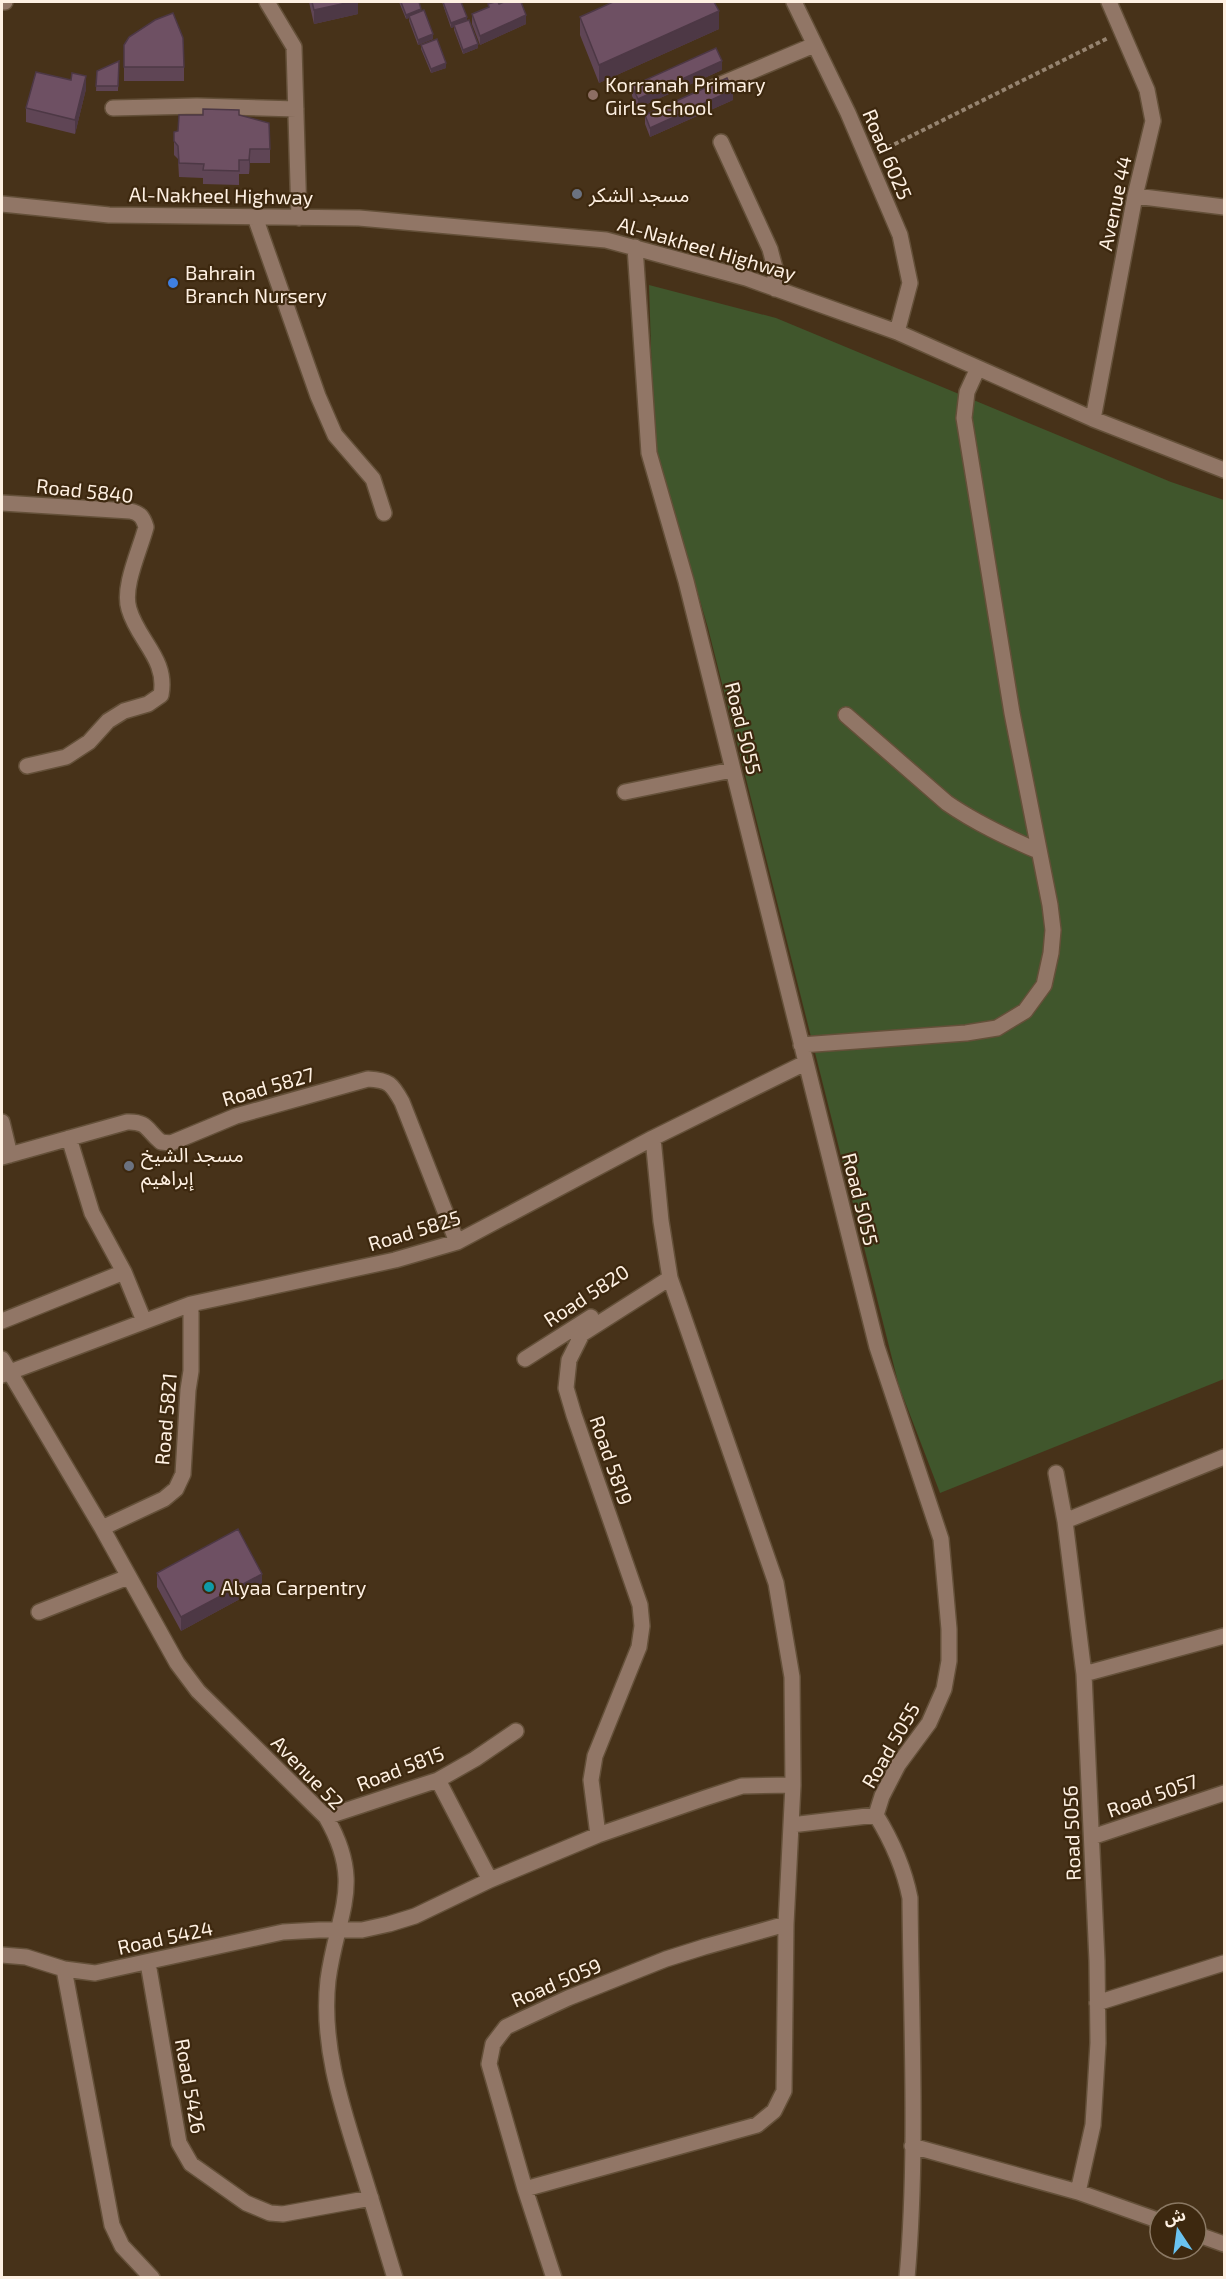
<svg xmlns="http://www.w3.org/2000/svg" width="1226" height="2279" viewBox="0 0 1226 2279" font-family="'Exo 2','Noto Sans Arabic',sans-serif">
<rect width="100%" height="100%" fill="#473219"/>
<path fill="#40562c" d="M649,285l127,33 395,164 53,18v879l-284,114 -41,-107 -191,-758 -54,-185z"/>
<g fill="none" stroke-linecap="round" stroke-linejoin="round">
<g stroke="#645039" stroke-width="18">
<path id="minor" d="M2,2h3
M267,2l27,45 5,171
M794,2l54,111 52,122 10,48 -13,49
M712,88l102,-43
M113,108l84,-2 99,3
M721,142l49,107 5,19v21
M1135,196l89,11
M2,204l107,11 250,3 247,22 140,38 151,54 196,87 131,51
M255,217l63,179 17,39 38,44 11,34
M635,247l14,206 37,128 191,766 64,192 8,90v32l-5,28 -15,34 -31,42 -16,31 -6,19c16,26 28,53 34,83 1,126 8,254 -3,380
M1093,419l42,-223 18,-75 -6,-31 -38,-88
M2,503l128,8c10,2 13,6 16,16 -6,23 -24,60 -17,82 9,32 39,50 32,86l-13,9 -24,7 -16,10 -19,21 -23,15 -39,9
M846,715l101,88c29,20 59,34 91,48
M625,792l107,-22
M801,1045l165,-12 31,-5 28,-17 19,-26 7,-32 2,-23 -3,-25 -38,-192 -48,-295 3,-26 11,-24
M2,1122l8,33
M69,1138l23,75 32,59 20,49
M2,1157l125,-35c21,-1 20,9 34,20l10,1 65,-27 132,-37c21,1 24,5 34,23l55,140
M2,1321l122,-49
M2,1359l100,169 75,135 21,28 128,126c39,67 11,95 2,163 -7,64 13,124 32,184 12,37 23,75 35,114
M525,1359l66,-42
M2,1375l189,-71 204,-44 62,-18 196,-104 152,-75
M1056,1473l9,48 19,153 13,287 1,82 -5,82 -15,67
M1065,1521l159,-64
M102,1528l62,-29 12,-10 7,-15 5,-84 3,-19v-67
M39,1612l89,-35
M1084,1674l140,-38
M438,1780l52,100
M326,1817l112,-37 37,-21 41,-28
M791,1825l85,-10
M598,1835l-7,-55 4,-24 44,-109 3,-21 -2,-21 -66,-190 -8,-27 3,-28 13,-26 88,-56 -9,-57 -8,-83
M1092,1837l132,-44
M2,1955l24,2 38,12 31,4 188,-41 36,-2h43l27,-6 26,-8 75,-36 108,-45 107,-37 37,-12 51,-1
M148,1963l31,180 12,21 55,39 24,10 13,1 88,-16
M64,1969l48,256 10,21 30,32
M1097,2003l127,-40
M912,2146l166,46 82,29
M525,2189l232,-64 17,-14 10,-20 2,-167 7,-139 -1,-108 -16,-94 -106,-305
M1196,2234l28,10
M554,2278l-29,-89 -36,-125 4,-20 13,-17 19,-9 43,-20 98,-39 38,-12 82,-23"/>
</g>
<path stroke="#968470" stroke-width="4" stroke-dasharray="4.5 3" stroke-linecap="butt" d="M881,151l227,-113"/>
<use href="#minor" stroke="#917666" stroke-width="15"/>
</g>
<path fill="#5f4555" d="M309,2h49v12l-44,10z
M399,2h20l2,9 12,28 -15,6 -9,-24v-3l-3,1z
M442,2h19l6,18 11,28 -15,6 -9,-24v-3l-3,1z
M488,4h11l27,20 -46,21 -8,-21v-10l16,-6z
M580,17l139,12 -120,54 -19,-48z
M124,45l60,22v14h-60z
M421,45l25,23 -15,5 -10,-24z
M119,61l-1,30h-22l1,-20z
M722,70l-84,38 -6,-12v-10z
M86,89l-11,45 -49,-12v-14z
M733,100l-83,37 -5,-13v-9z
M239,115l31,34v14h-20l-1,11h-10v11l-36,-1v-6l-24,-1 -1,-18 -4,-4v-23z
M157,1573l105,14 -81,44 -24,-44z"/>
<path fill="#4d3845" d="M351,2h7v12l-44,10v-14z
M421,9v5l-12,2v2l-3,1v-4z
M719,11v18l-120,54v-18z
M526,15v9l-46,21v-9z
M467,17v5l-16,6v-5z
M433,34v5l-15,6v-5z
M478,44v4l-15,6v-4z
M722,61v9l-84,38v-9z
M446,63v5l-15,5v-4z
M86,76v13l-11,45v-14z
M733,90v10l-83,37v-9z
M250,149v14l-1,11v-14z
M262,1574v13l-81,44v-14z"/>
<path fill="#6e5063" stroke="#4d3845" stroke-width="1.5" d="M312,2h39l-37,8z
M401,2h18l2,7 -15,6z
M443,2h18l6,15 -16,6z
M495,2h3l1,2 5,-2h17l5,13 -46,21 -8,-22 17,-7 -1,-3z
M613,2h101l5,9 -120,54 -19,-48z
M424,10l9,24 -15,6 -9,-24z
M173,13l10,25 1,29h-60v-22l5,-8 26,-17z
M469,20l9,24 -15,6 -9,-25z
M437,39l9,24 -15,6 -10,-24z
M716,48l6,13 -84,38 -6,-13z
M119,61l-1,25h-22l1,-15z
M36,72l35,8 1,-7 14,3 -11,44 -49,-12z
M727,78l6,12 -83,38 -5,-13z
M203,109l36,1v5l30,8 1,26h-20l-1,11h-10v11l-36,-1 1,-6 -25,-1 -1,-17 -4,-5v-9l4,-1 1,-16h24z
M238,1529l24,45 -81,43 -24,-44z"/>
<circle fill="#8d6e63" stroke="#3d280f" stroke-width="2" cx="593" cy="95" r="6"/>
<g fill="#6b7280" stroke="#3d280f" stroke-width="2">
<circle cx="577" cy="194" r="6"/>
<circle cx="129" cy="1166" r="6"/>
</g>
<circle fill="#3f7fe0" stroke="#3d280f" stroke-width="2" cx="173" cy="283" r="6"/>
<circle fill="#0f9aa8" stroke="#3d280f" stroke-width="2" cx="209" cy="1587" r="6"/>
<g text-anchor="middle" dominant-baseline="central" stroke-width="4.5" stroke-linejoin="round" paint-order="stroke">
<g font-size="20" fill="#fef0e2" stroke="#3d280f" text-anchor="start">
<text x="605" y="84">Korranah Primary<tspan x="605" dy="23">Girls School</tspan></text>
<text x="589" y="194">مسجد الشكر</text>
<text x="185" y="272">Bahrain<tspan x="185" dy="23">Branch Nursery</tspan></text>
<text x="141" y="1154">مسجد الشيخ<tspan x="141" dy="23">إبراهيم</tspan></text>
<text x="221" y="1587">Alyaa Carpentry</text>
</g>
<g font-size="20" fill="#fef0e2" stroke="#3d280f">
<text transform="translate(888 154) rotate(67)">Road 6025</text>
<text transform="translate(221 195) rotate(1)">Al-Nakheel Highway</text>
<text transform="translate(1114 203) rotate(-78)">Avenue 44</text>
<text transform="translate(707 248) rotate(16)">Al-Nakheel Highway</text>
<text transform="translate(85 490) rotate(6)">Road 5840</text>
<text transform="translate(744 728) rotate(76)">Road 5055</text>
<text transform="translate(268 1086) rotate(-16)">Road 5827</text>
<text transform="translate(861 1199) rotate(76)">Road 5055</text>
<text transform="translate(414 1230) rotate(-17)">Road 5825</text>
<text transform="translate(586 1295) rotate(-33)">Road 5820</text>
<text transform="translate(165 1419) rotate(-85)">Road 5821</text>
<text transform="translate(612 1460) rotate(71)">Road 5819</text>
<text transform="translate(890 1745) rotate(-60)">Road 5055</text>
<text transform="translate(400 1768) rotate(-21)">Road 5815</text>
<text transform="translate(308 1772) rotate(46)">Avenue 52</text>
<text transform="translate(1152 1795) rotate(-19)">Road 5057</text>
<text transform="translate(1071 1833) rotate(-92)">Road 5056</text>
<text transform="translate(165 1937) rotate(-12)">Road 5424</text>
<text transform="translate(556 1982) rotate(-23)">Road 5059</text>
<text transform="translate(191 2086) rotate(80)">Road 5426</text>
</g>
</g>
<rect width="1226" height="2279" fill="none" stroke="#fef0e2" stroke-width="6"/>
<g transform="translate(1178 2231) rotate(347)"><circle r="28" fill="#3d280f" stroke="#8a7863" stroke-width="1.5"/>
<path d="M0-4.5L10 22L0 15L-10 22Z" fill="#6ac3f1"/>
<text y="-9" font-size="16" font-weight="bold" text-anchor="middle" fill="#fef0e2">ش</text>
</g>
</svg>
